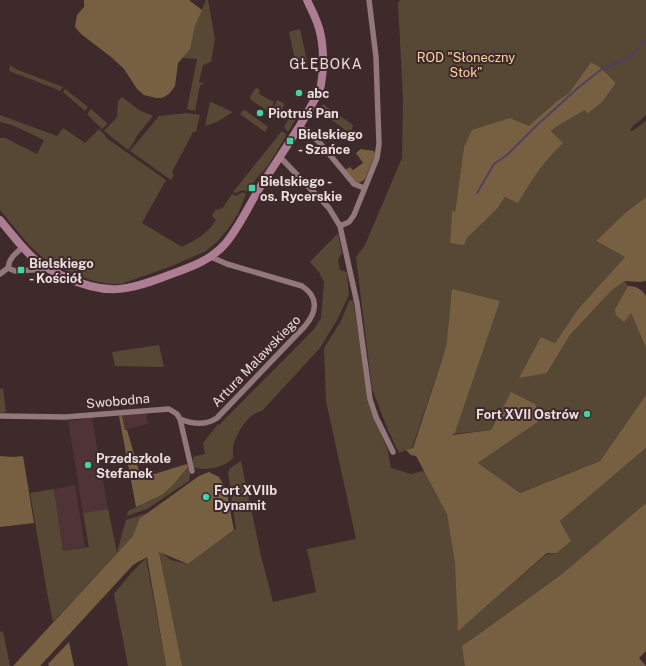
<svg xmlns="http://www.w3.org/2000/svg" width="646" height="666" viewBox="0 0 646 666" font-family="'Public Sans',sans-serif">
<rect width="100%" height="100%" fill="#3e292b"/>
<path fill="#4f3337" d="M146,413l2,11 -23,6 -3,-15z
M92,418l16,91 -25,4 -15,-92z
M75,485l10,62 -22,4 -9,-62z"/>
<path fill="#574835" d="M206,0h2l7,39 -4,23 -8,3 -4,17 6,2 -5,1 -5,26 -8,-2 10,-50 -15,-1c12,-14 8,-16 12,-32 3,-9 9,-17 12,-26z
M400,0h246v40l-12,12 -7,6 -26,10 -10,-6 -22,31 -13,9 -27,25 -19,-9 -46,29 -9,65 -3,-2 -2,33 17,-5 30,-29 8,-12 27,-19 14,-19 16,-16 -11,-12 5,-4 29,-17 1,3 17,-12 13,-18 -13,-13 25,-11 18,-17v73l-13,11 -3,4 2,1 14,-10v76l-21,16 -29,28 29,16 -47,52 -23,34 -14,-6 6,36 23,-38 42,-45 13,-9 3,5 -13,23 16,4 15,35v47l-46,66 -80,32 -42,-30 64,-44 -31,-26 -20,37 -39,4 3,-1 45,-132 -53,40 -4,16 -31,91 -13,5 -11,-23 -16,-41 -16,-132 9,-12 37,-87 1,-59 -5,-96z
M300,29l7,32 -11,3 -7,-32z
M10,65l8,5 45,17 -3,4 -5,-2 -1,-1 -45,-17z
M257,88l3,2 -1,4 15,8 -4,10h-1l-18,-12 -1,-3 4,-7z
M65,89l23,18 -3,4 -22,-19z
M122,97l17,13 14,6 -17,21 -2,5 -6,8 -24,-19 13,-14 1,-16z
M277,100l8,4 -4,6 -6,5v2l-3,-4z
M210,102h1l22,10 -16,10 -12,4z
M323,104l30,21 -2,9 -32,-23z
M91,109l16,14v1l-5,5 -15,-15z
M245,110l23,17 -3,5 -25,-18 3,-3z
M294,110h4l1,4 -11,18 -4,-5z
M187,113l13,2 -4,17h-3l-21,40 2,3 -3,5 -41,-29 29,-35z
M0,115l57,21 6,-8 22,15 14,-14 7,7 -1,1 61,43 -24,43 40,24c14,-7 26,-14 34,-27l-4,-4 4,-7 3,1 2,-2 1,1 10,-15 4,2 7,-4 3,2 -8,20 -10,15 -10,12 -12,10 -34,15 -51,18h-11l-16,-3 -23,-8 -26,-13 -16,-15 -29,-35v-72h5l32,16 7,-14 -32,-15 -12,-3z
M282,131l4,3v2l-19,31 -11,12 -8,13 -5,-2 -7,3 -3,-1z
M338,233l4,20 -4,7 2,10 7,2 2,23 -12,25 -17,28 -58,63c-14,2 -27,24 -29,37 0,4 0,7 0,10 -7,9 -29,14 -39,9l-1,-5v-5l12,-3 -2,-11 15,-19 1,1 95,-96 7,-11 3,-36 -5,-10 -9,-10z
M353,300l17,107 18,44 3,17 20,6 25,-6 7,18 26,135 78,-67 10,-1 14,-12 -11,-20 86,-73v55l-84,71 -92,66v26h-289l-22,-115 12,9 17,4 48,-35 -8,-56 2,-5 11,-7 20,95 12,46 43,-10 -9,-43 49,-10 -30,-138 -2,-53 17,-27 8,-20z
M159,345l5,22 -49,-1 -3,-14z
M3,388l3,24 -6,1v-24z
M188,467l2,8 -1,6 -42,28 -20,7 1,-5 34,-16 10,-9z
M54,489l9,62 26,-4 -6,-34 25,-4 9,43 9,-32 21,-7 -8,6 -6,17 -80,86 -6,-30 -17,-99z
M146,558l20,108h-38l-14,-72 18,-22z
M3,631l7,35h-10v-34z"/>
<path fill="#776042" d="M84,0h105l13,10 -7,16 -5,23 -12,14 -3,23 -6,8 -7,4h-6l-12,-3 -7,-6 -13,-20 -13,-12 -30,-23 -6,-7 2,-12 7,-8z
M591,62l10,6 15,15 -13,18 -16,13 -2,-4 -29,17 -5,4 12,12c-20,19 -31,36 -45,60l-13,-6 -8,12 -30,29 -3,7 -14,-2 2,-33 3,2 9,-65 8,-17 38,-12 19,8 27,-24 13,-9z
M361,149l13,2 1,4 -10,24 -2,2 -5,2 -5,-3 -8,-10 5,-3 3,3 10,-7 -7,-10z
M646,197v84l-6,1 -15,-1 -13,9 -42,45 -23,38 -28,5 22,-41 14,6 23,-34 47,-52 -29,-16 29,-28z
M628,286c8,0 14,3 18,10v52l-15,-35 -7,9 -8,-7 -1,-6z
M452,289l48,12 -45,132 -3,2 39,-5 20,-38 24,12 7,15 -64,44 42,30 80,-32 46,-66v53l-86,73 11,20 -14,12h-10l-89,78 -3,-69 -8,-48 -31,-58 -5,-1 -5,-5 7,-2 30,-91 4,-16z
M122,415l3,15h2l14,48 46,-14 1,3 -16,19 -10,9 -26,12 -17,-91z
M0,456l13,1 10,-1 11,67 -34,4z
M209,472l10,5 7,12 8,41 -46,34 -29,-12 23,114h-16l-19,-109 -14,8 -93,101h-27l120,-130 6,-17 60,-43z
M646,503v148l-7,7 7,8h-181l-3,-20 100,-72z
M69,642l5,24h-25l-1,-2z"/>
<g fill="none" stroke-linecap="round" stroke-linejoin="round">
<path stroke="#51425f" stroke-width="2" d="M477,193l17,-29 13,-9 28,-28 44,-40 23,-18 24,-10 9,-6 11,-12"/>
<path stroke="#92787b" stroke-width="5.5" d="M300,126l20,17 34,41 10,4
M280,157l49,51 11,18 17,77 13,96 6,18 17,35
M340,226l9,-4 5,-7 23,-57 2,-14 -3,-87 -7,-57
M8,268c1,-10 8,-15 15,-21
M0,274l8,-6 7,3 33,-2
M0,416l65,1 104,-8 8,5 3,5 12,52
M180,419c12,5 25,7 37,-1l88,-92c12,-14 14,-29 -3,-40l-75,-22 -16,-7"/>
<path stroke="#ac7d93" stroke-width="8" d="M0,220c12,14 24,31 38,42 8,7 18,10 27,15 42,19 62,14 104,-2 19,-7 41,-14 55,-30 15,-16 27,-45 40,-64 15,-23 30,-45 44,-69 4,-9 11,-17 13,-27 3,-17 3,-40 -2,-57 -3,-10 -8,-19 -12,-28"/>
</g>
<g fill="#3ed4a3" stroke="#3e292b" stroke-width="1.5">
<circle cx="299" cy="93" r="4"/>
<circle cx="260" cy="113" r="4"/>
<rect x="286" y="137" width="8" height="8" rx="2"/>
<rect x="248" y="184" width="8" height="8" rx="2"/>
<rect x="17" y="266" width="8" height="8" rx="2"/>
<circle cx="587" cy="414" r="4"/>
<circle cx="88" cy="465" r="4"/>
<circle cx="206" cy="497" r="4"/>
</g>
<g text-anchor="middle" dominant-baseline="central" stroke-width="4" stroke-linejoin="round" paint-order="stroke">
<g font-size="13" fill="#fdd49f" stroke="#3e292b">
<text x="466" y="57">ROD "Słoneczny<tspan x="466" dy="15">Stok"</tspan></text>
</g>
<g font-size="13" font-weight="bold" fill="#ecdedf" stroke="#3e292b" text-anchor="start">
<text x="307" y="93">abc</text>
<text x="268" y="113">Piotruś Pan</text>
<text x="298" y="134">Bielskiego<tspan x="298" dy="15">- Szańce</tspan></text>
<text x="260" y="181">Bielskiego -<tspan x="260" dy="15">os. Rycerskie</tspan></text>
<text x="29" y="263">Bielskiego<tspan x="29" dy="15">- Kościół</tspan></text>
<text x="579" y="414" text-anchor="end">Fort XVII Ostrów</text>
<text x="96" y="458">Przedszkole<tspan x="96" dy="15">Stefanek</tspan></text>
<text x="214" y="490">Fort XVIIb<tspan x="214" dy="15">Dynamit</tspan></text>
</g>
<g font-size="13" fill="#ecdedf" stroke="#3e292b">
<text transform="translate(256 361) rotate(-46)">Artura Malawskiego</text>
<text transform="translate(118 401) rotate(-5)">Swobodna</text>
</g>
<g font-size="14" letter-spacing="1" fill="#ecdedf" stroke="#3e292b">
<text x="326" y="64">GŁĘBOKA</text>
</g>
</g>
</svg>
